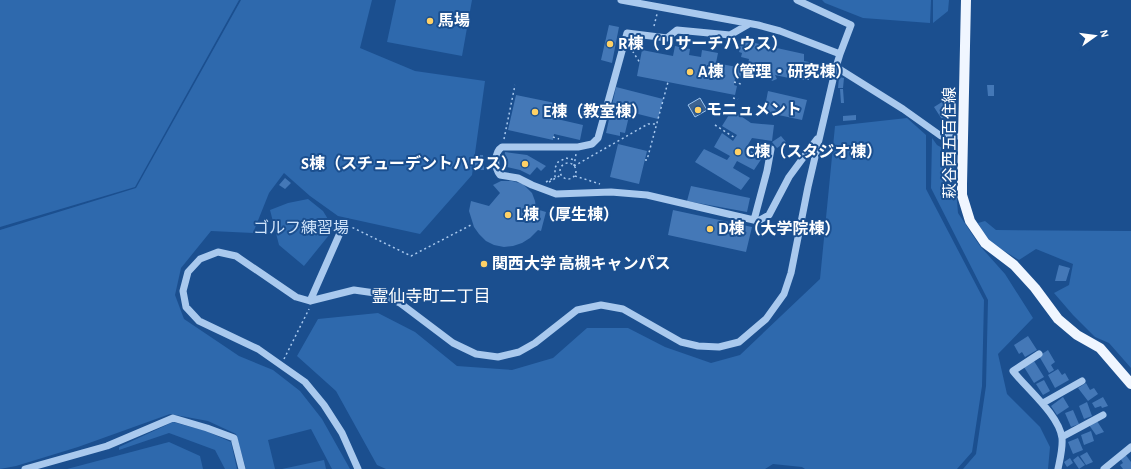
<svg xmlns="http://www.w3.org/2000/svg" width="1131" height="469" viewBox="0 0 1131 469" font-family="'Alegreya Sans','Noto Sans JP',sans-serif">
<rect width="100%" height="100%" fill="#1b4f8f"/>
<path fill="#2e69ad" d="M0,0h239l-104,187 -135,40z
M241,0h131l-12,48 55,23 70,10 -13,94 -52,59 -82,-18 -28,-20 -26,-23 -15,20 -16,40 -42,-2 -30,37 -6,27 9,24 55,37 34,14 27,21 22,28 28,50h-18l-21,-40 -43,11 7,29h-29l-10,-35 -28,-13 -38,-7 -92,33 -62,19 -16,3v-239l136,-42z
M396,0h76l-10,56 -75,-14z
M822,0h109l-1,23 -67,-5 -38,-15z
M933,0h16l-1,11 -15,12z
M907,118l19,17v54l58,111 -2,86 -10,66 -15,17h-152l-3,-2 -29,-3 -8,5h-379l-9,-4 -41,-74 -39,-35 21,-37 60,-6 37,19 42,34 55,4 41,-12 34,-30h41l37,19 46,16 29,-8 80,-76 15,-153z
M932,138l5,7 16,9 5,59 22,33 25,28 28,44 -35,36 9,40 33,33 10,20 -2,22h-85l13,-15 10,-68 2,-86 -57,-112z
M308,199l15,12 11,18 -30,37 -25,-21 -9,-35 18,-7z
M985,221l11,9 135,1v137l-22,-25 -14,-6 -22,-22 -19,-22 15,-8 4,-21 -37,-15 -17,11 -31,-19 -10,-18z
M173,422l33,9 25,11 6,27h-12l-10,-19 -46,-17 -50,17v-3z
M169,442l31,14 3,13h-136z
M324,460l2,9h-44z"/>
<path fill="#3c6290" stroke="#9cc4f0" d="M700,98l7,12 -12,7 -7,-12z"/>
<path fill="#4478b7" d="M609,25l10,2 -7,36 -11,-3z
M741,40l63,14v7l15,3 -3,7 -5,6 -6,3h-7l-23,-5 2,4 -5,2 -2,-4 -12,-2 1,-3 -12,-3 2,-10 -8,-2 1,-4 -3,-1z
M675,46l15,3 -1,6 12,2 1,-7 16,3 -2,10 26,5 -2,11 -5,-1 -1,7 3,1 -2,9 -98,-19 5,-26 31,6z
M839,77l5,1 -1,10h-5z
M987,85h7v11h-6z
M616,87l47,12 -5,20 -28,-7 -5,21 -5,-1v4l-14,-3z
M840,89h3l1,14h-3z
M768,91l39,9 -5,20 -38,-8z
M516,95l44,9 -3,15 26,6 -3,15 -26,-6 -1,6 -45,-10z
M942,102l8,14 -7,5 -9,-14z
M732,110l19,13 23,2 -2,16 -20,-3 -6,10 16,10 -8,12 -17,-9 -4,7 17,10 -9,12 -46,-28 9,-13 23,11 3,-4 -16,-9 8,-14 11,8 4,-6 -15,-9z
M856,115v5l-13,1v-5z
M781,136l5,6 -9,6 -5,-6z
M618,144l29,7 -8,33 -29,-7z
M505,152l22,3 19,11 -5,5 -4,-4 -7,8 -10,-5 -13,-3 1,-8h-4z
M474,155h9l1,15h-9z
M285,178l6,5 -6,6 -6,-4z
M501,181h11l11,3 9,9 3,8 1,8 10,3 -5,19 -3,-1 -8,8 -8,5 -9,3 -9,1 -10,-2 -8,-4 -7,-7 -5,-7 -5,-16 2,-10 18,5 11,-13 -7,-8z
M691,186l59,12 -3,14 -60,-11z
M673,210l79,17 -6,25 -78,-17z
M1059,265l11,3 -4,13h-11z
M1028,336l9,14 -12,7 -3,-5 -3,2 -5,-9z
M1048,350l7,12 -4,3 3,5 -5,3 -10,-17z
M1034,361l10,16 -10,6 -10,-16z
M1058,369l4,6 3,-2 4,7 -14,8 -7,-13z
M1044,380l6,11 -7,4 -7,-11z
M1086,383l4,7 4,-2 4,6 -10,7 -10,-13z
M1063,397l6,10 -12,8 -6,-9z
M1103,397l5,9 -6,2 -1,-2 -6,2 -3,-5z
M1087,402l5,14 -8,3 -5,-13z
M1073,410l6,14 -8,3 -6,-14z
M1097,421l7,11 -8,3 -7,-10z
M1091,431l3,10 -10,4 -3,-10z
M1078,438l5,12 -10,4 -5,-12z
M1087,452l6,10 -7,3 -6,-9z
M1125,454l6,8v7h-8l-3,-4 3,-2 -3,-5z
M1078,456l7,9 -6,4 -6,-9z
M1070,458l3,5 -6,4 -3,-5z"/>
<g fill="none" stroke-linecap="round" stroke-linejoin="round">
<path stroke="#a9c9ee" stroke-width="1.5" stroke-dasharray="2 3" stroke-linecap="butt" d="M654,26l3,-12
M630,47l10,16
M748,69l1,2
M807,79h3
M734,82l7,2
M733,98l5,1
M715,125l20,13
M553,137l6,2
M504,139l11,-54
M645,160h2l21,-78
M560 171a8 8 0 1 1 16 0a8 8 0 1 1-16 0Z
M574,166l74,-42h9
M574,166l2,-12
M575,176l25,8
M546,182l9,-5v-9l3,-6 8,-4 9,2
M549,182l12,-7
M339,221l72,35 60,-31
M284,359l25,-50"/>
<path stroke="#a9c9ee" stroke-width="7" d="M621,0l137,25 22,6 60,23 -4,13
M797,0l54,25 -11,29
M749,24l-19,11 -53,-5 -10,8 -40,-5 -29,105 -6,6 -14,3h-76c-8,5 -8,21 -2,28l18,3 14,7 24,9 55,-2 36,3 111,26 11,-6 20,-38 28,-38
M754,220l13,-49 4,-22 -12,-3
M310,301l30,-68
M1039,354l-26,17c14,18 46,44 49,67 1,10 -2,21 -4,31
M1043,403l39,-22
M1062,437l41,-22
M25,469l82,-23 66,-28 34,10 27,10 8,31
M358,469l-16,-36 -18,-28 -19,-23 -47,-33 -59,-28 -13,-14 -3,-16 5,-19 12,-13 18,-7 18,4 60,41 14,4 44,-11 28,4 18,9 53,40 23,11 22,3 21,-5 16,-9 42,-33 24,-5 22,4 58,33 17,4 21,1 20,-5 27,-23 18,-25 7,-21 17,-86 28,-120 67,42 38,27h23
M1104,469l27,-22"/>
<path stroke="#f0f6ff" stroke-width="10" d="M966,0l-4,184v11l8,26 15,22 29,22 21,23 23,31 19,16 23,13 31,36"/>
</g>
<g fill="#ffd166" stroke="#1b4f8f" stroke-width="1.5">
<circle cx="430" cy="21" r="4"/>
<circle cx="610" cy="44" r="4"/>
<circle cx="690" cy="72" r="4"/>
<circle cx="698" cy="110" r="4"/>
<circle cx="535" cy="112" r="4"/>
<circle cx="738" cy="152" r="4"/>
<circle cx="525" cy="164" r="4"/>
<circle cx="508" cy="215" r="4"/>
<circle cx="710" cy="229" r="4"/>
<circle cx="484" cy="264" r="4"/>
</g>
<g text-anchor="middle" dominant-baseline="central" stroke-width="4" stroke-linejoin="round" paint-order="stroke">
<g font-size="16" font-weight="bold" fill="#fff" stroke="#1b4f8f" text-anchor="start">
<text x="438" y="21">馬場</text>
<text x="618" y="44">R棟（リサーチハウス）</text>
<text x="698" y="72">A棟（管理・研究棟）</text>
<text x="706" y="110">モニュメント</text>
<text x="543" y="112">E棟（教室棟）</text>
<text x="746" y="152">C棟（スタジオ棟）</text>
<text x="517" y="164" text-anchor="end">S棟（スチューデントハウス）</text>
<text x="516" y="215">L棟（厚生棟）</text>
<text x="718" y="229">D棟（大学院棟）</text>
<text x="492" y="264">関西大学 高槻キャンパス</text>
</g>
<g font-size="16" fill="#fff" stroke="#1b4f8f">
<text transform="translate(950 143) rotate(-90)">萩谷西五百住線</text>
</g>
<g font-size="16" fill="#cfe3fa" stroke="#1b4f8f">
<text x="301" y="228">ゴルフ練習場</text>
</g>
<g font-size="17" fill="#fff" stroke="#1b4f8f">
<text x="431" y="296">霊仙寺町二丁目</text>
</g>
</g>
<g transform="translate(1095 36) rotate(76)" stroke="#1b4f8f" stroke-width="3" paint-order="stroke">
<path d="M0-3L7 15L0 10L-7 15Z" fill="#ffffff"/>
<text y="-6" font-size="11" font-weight="bold" text-anchor="middle" fill="#ffffff">N</text>
</g>
</svg>
